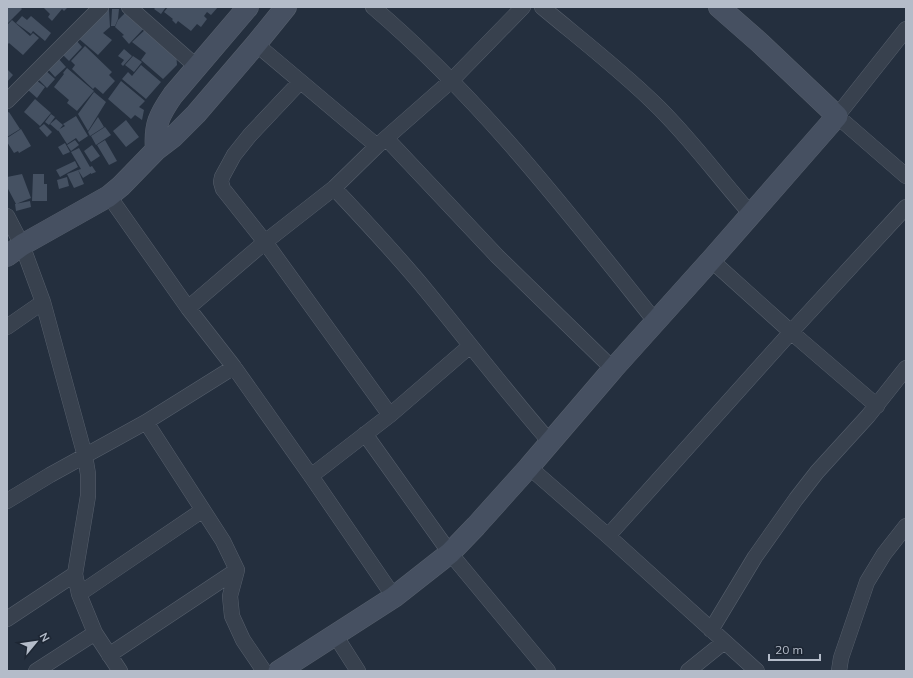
<svg xmlns="http://www.w3.org/2000/svg" width="913" height="678" viewBox="0 0 913 678" font-family="Mulish,sans-serif">
<rect width="100%" height="100%" fill="#242f3e"/>
<path fill="#455162" d="M7,7h13l2,2 -15,15z
M43,7h25l-4,4 -2,-2 -10,12 -4,-4 2,-3z
M108,7l1,3 1,17 -7,6 9,7 -14,15 -20,-17z
M156,7h10l-5,7 -7,-5z
M168,7h50l-7,8 -4,-3 -3,4 3,3 -6,8 -4,-3 -6,7 -13,-10 -2,3 -4,-4 1,-1 -9,-7z
M112,9h7l-1,10 -3,7h-4z
M129,9l17,17 -17,18 -7,-8 2,-1 -9,-8 3,-7z
M22,16l5,4 4,-4 20,17 -6,8 -12,-10 -2,3 -15,-11z
M12,20l18,16 3,-3 6,5 -16,17 -14,-12 -2,2v-20z
M148,27l28,24 1,14 -14,14 -22,-19 5,-7 -14,-11z
M75,39l7,8 -13,14 -8,-8z
M85,46l27,26 -3,3 6,6 -12,13 -8,-7 -2,2 -21,-20 3,-4 -4,-4z
M124,49l8,7 -9,10 -2,-2 3,-4 -6,-4z
M133,56l9,6 -8,10 -9,-7z
M57,57l9,10 -11,10 -9,-10z
M141,65l20,17 -15,17 -24,-20 6,-7 4,4z
M67,68l27,23 -17,20 -10,-8 2,-3 -15,-13 10,-13 -1,-1z
M7,69l6,6 -6,7z
M45,70l10,9 -8,9 -10,-10z
M36,80l9,7 -8,11 -9,-8z
M121,81l24,20 -6,6 5,3 -2,10 -7,-5 -4,4 -23,-20z
M94,92l12,10 -18,29 -10,-17z
M35,99l16,14 -11,13 -16,-14z
M9,112l11,17 -13,8v-24z
M51,114l4,3 -6,8 -4,-3z
M76,116l12,20 -9,6 -3,-4 -9,6 -9,-14 7,-4 -2,-2z
M98,117l6,10 -14,9 -2,-4z
M56,119l7,6 -5,6 -8,-7z
M126,120l13,17 -13,10 -13,-16z
M44,124l8,8 -5,5 -8,-9z
M105,127l6,8 -15,10 -5,-9z
M21,129l10,17 -12,7 -1,-2 -4,2 -7,-11v-4z
M75,140l4,5 -8,6 -4,-6z
M105,140l12,21 -8,4 -12,-20z
M65,143l5,9 -7,3 -5,-8z
M92,145l8,11 -9,6 -7,-11z
M79,148l11,19 2,-1 4,6 -5,2v-1l-8,5 -5,-8 3,-1 -10,-17z
M75,161l3,6 -18,10 -4,-7z
M78,170l6,14 -10,4 -7,-14z
M22,174l9,24 -15,6 -9,-17v-10z
M33,174h11v10h3v17h-15z
M67,177l2,9 -10,3 -2,-9z
M30,201l1,6 -15,4 -1,-7z"/>
<g fill="none" stroke-linecap="round" stroke-linejoin="round">
<g stroke="#565f6c" stroke-width="16">
<path id="street" d="M129,7l68,60
M373,7c108,92 194,204 282,314
M542,7c37,31 76,61 111,95 36,34 65,75 98,112
M906,29l-69,87 69,60
M256,44l121,102
M300,82l-50,53 -16,20 -12,22 -1,5 2,7 42,53 125,173
M7,101l94,-94
M386,138l111,118 116,113
M334,188c32,34 65,69 95,106 40,49 79,100 121,148
M109,196l79,112 46,59 77,109 83,121
M7,216l15,29 21,57 42,154 3,18v22l-13,78 4,20 16,39 25,38
M711,260l80,72 86,74
M188,308l77,-66 69,-54 43,-42 75,-66 71,-73
M7,327l36,-25
M146,422l77,119 14,29 -7,26 2,20 11,24 21,31
M365,434l85,119 98,118
M529,467l79,69 149,135
M311,476l79,-61 80,-69
M7,501l43,-26 96,-53 88,-55
M608,536l183,-204 115,-125
M79,594l124,-84
M7,619l68,-45
M711,630l44,-73 41,-58 21,-27 51,-56 38,-48
M335,635l23,36
M109,655l128,-85
M36,671l59,-38
M688,671l36,-29
M839,671l2,-13 26,-76 17,-28 22,-28"/>
</g>
<g stroke="#565f6c" stroke-width="22">
<path id="secondary" d="M156,150c-2,-25 3,-35 17,-55l75,-88
M7,256l15,-11 87,-49 12,-10 35,-36 17,-13 23,-23 60,-70 30,-37
M279,671l115,-74 56,-44 26,-27 53,-59 84,-98 98,-109 126,-144 -77,-73 -41,-36"/>
</g>
<use href="#street" stroke="#38414e" stroke-width="15"/>
<use href="#secondary" stroke="#465061" stroke-width="21"/>
</g>
<rect width="913" height="678" fill="none" stroke="#b4bcc9" stroke-width="16"/>
<g transform="translate(36 642) rotate(61)" stroke="#1d2633" stroke-width="3" paint-order="stroke">
<path d="M0-3L7 15L0 10L-7 15Z" fill="#b4bcc9"/>
<text y="-6" font-size="11" font-weight="bold" text-anchor="middle" fill="#b4bcc9">N</text>
</g>
<path d="M769 654v6h51v-6" fill="none" stroke="#b4bcc9" stroke-width="2"/>
<text x="775" y="654" font-size="12" fill="#b4bcc9" stroke="#1d2633" stroke-width="3" paint-order="stroke">20 m</text>
</svg>
